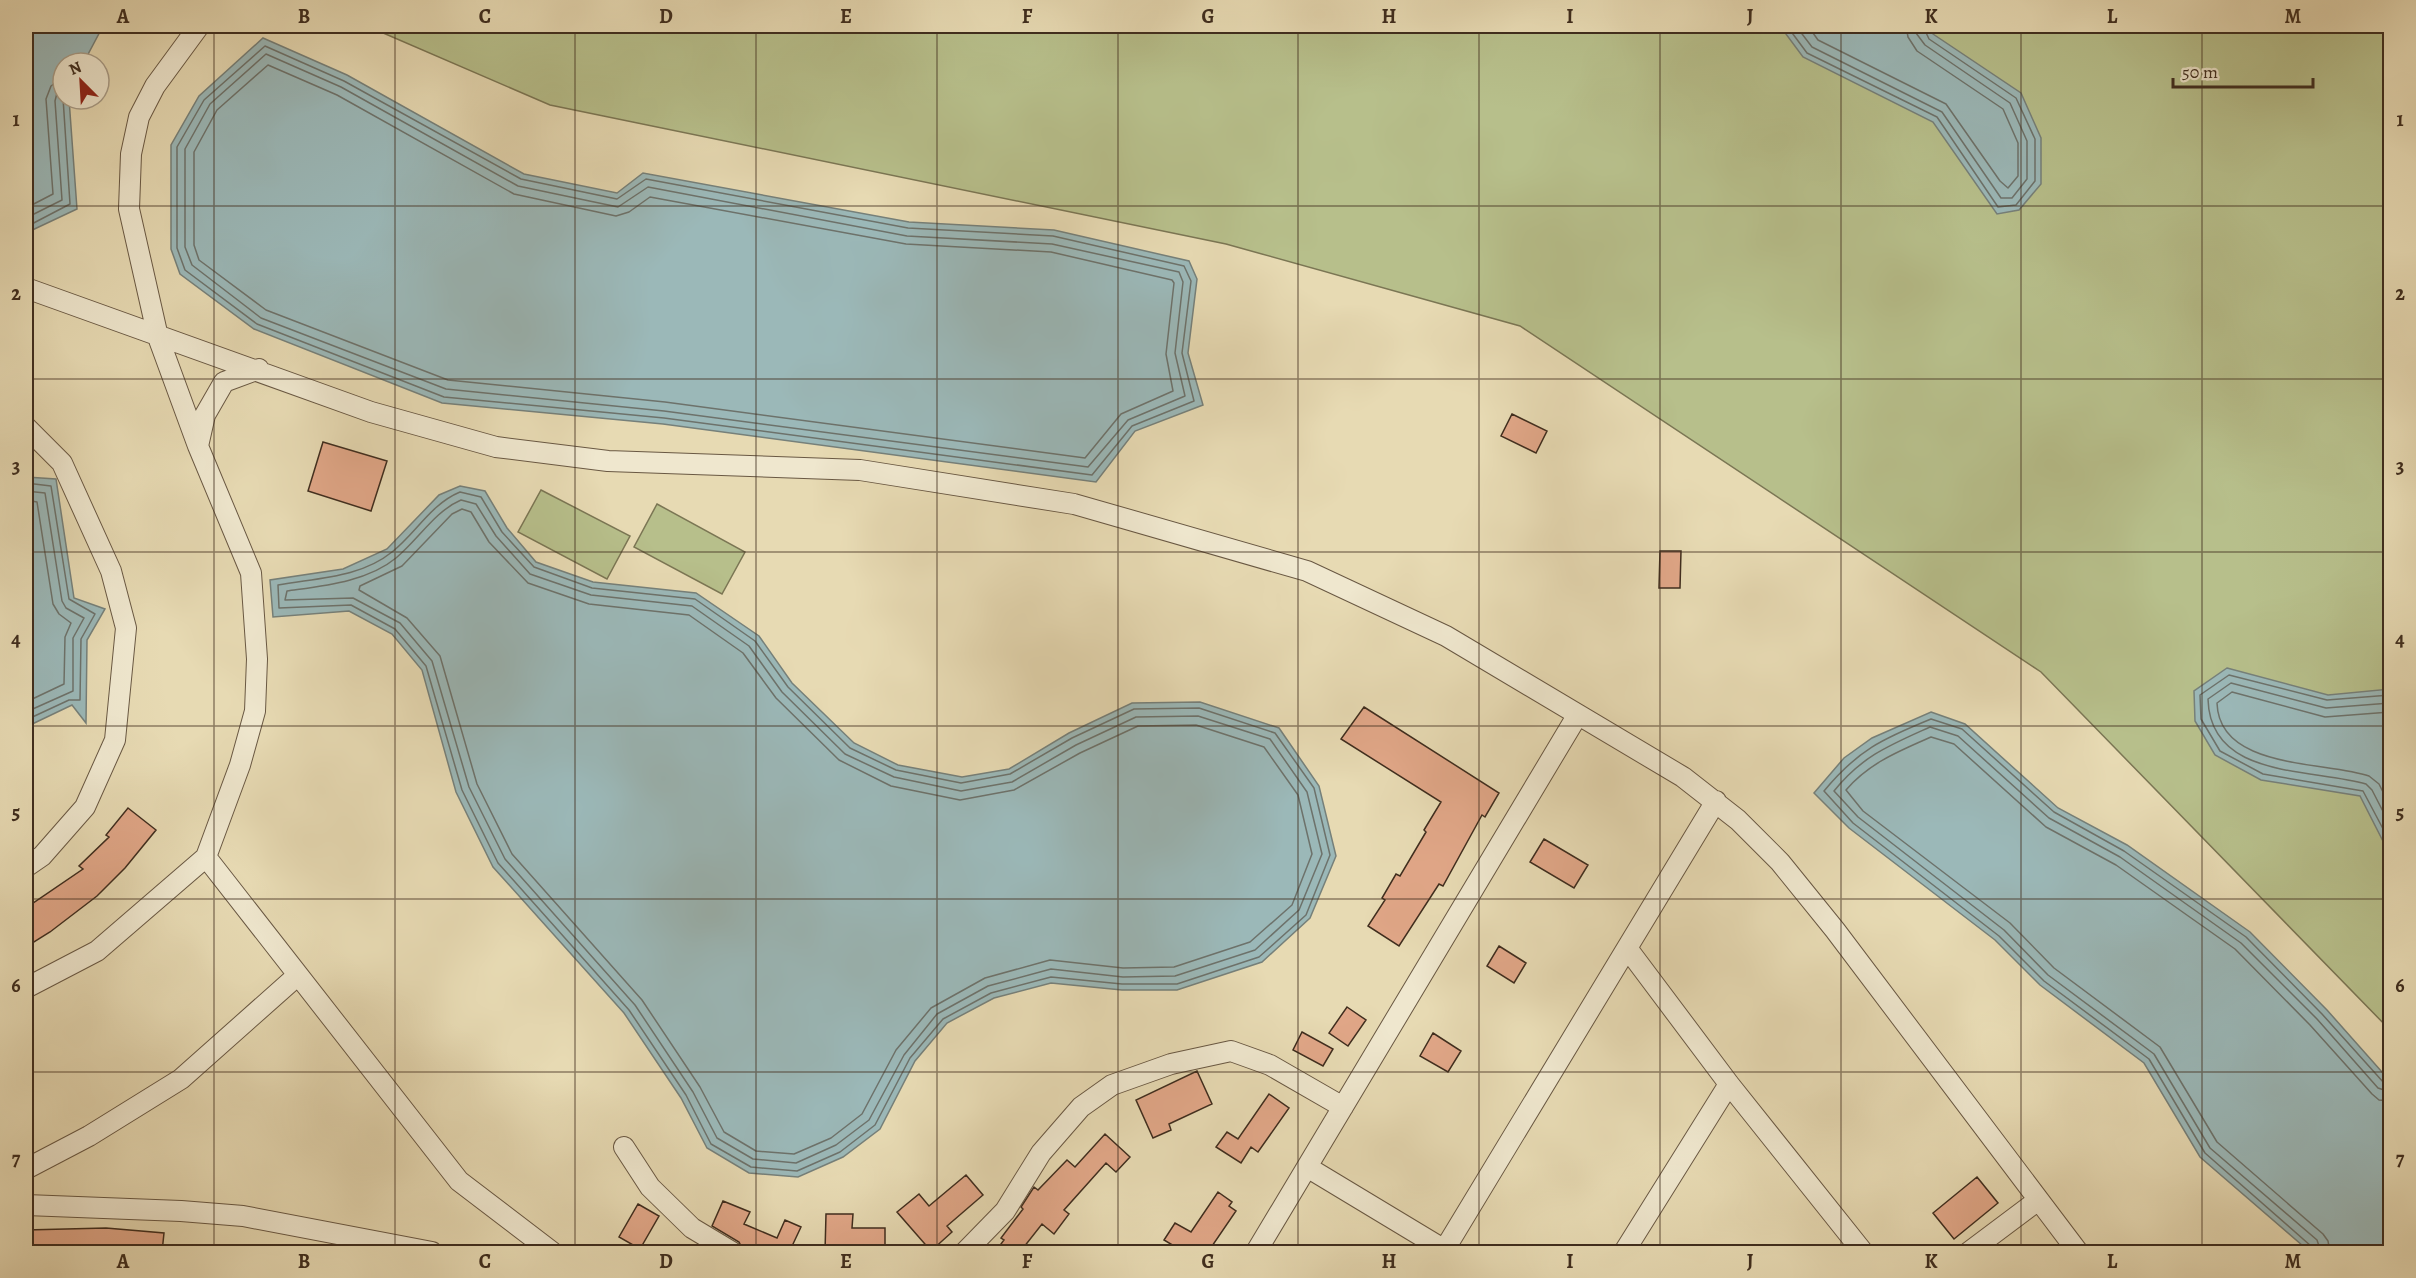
<svg xmlns="http://www.w3.org/2000/svg" width="2416" height="1278" viewBox="0 0 2416 1278" font-family="Alegreya,serif">
<rect width="100%" height="100%" fill="#e7dab3"/>
<filter id="stains"><feTurbulence type="fractalNoise" baseFrequency=".00333" numOctaves="4"/><feColorMatrix values="0 0 0 0 .2 0 0 0 0 .09 0 0 0 0 .02 0 0 0 .5 -.17"/></filter>
<radialGradient id="worn" r=".72"><stop offset=".6" stop-color="#630" stop-opacity="0"/><stop offset="1" stop-color="#630" stop-opacity=".3"/></radialGradient>
<path fill="#b7bf8b" stroke="#7b7654" stroke-width="1.5" d="M367,26h2023v1004l-349,-358 -521,-346 -294,-82 -676,-139z
M541,490l89,46 -23,43 -89,-47z
M657,504l88,48 -23,42 -88,-47z"/>
<path fill="#9bb8b8" stroke="#76807a" stroke-width="1.5" d="M26,26h77l-17,32 -6,5h-17v36h6l8,110 -51,24z
M1780,26h147l6,8 88,59 20,45v46l-22,26 -22,4 -64,-92 -130,-65z
M263,38l84,37 177,99 93,19 26,-20 266,49 145,8 135,31 8,18 -9,74 15,52 -68,26 -39,51 -433,-58 -221,-21 -188,-74 -74,-55 -9,-25v-104l28,-49z
M26,477l30,2 18,119 31,11 -18,31 -1,83 -14,-18 -46,22z
M460,486l25,5 22,37 29,34 57,20 103,11 63,43 33,47 62,60 44,22 64,12 47,-8 60,-36 63,-30 68,-1 79,26 40,58 17,70 -26,62 -48,44 -85,28h-55l-71,-7 -57,15 -47,25 -32,38 -35,68 -37,28 -45,20 -49,-4 -42,-25 -26,-50 -57,-85 -131,-146 -37,-75 -34,-122 -30,-36 -43,-23 -76,6 -3,-37 73,-11 44,-20 52,-54z
M2227,668l101,27 62,-6v166l-30,-59 -99,-16 -46,-25 -20,-34 -1,-30z
M1931,712l34,12 93,84 69,37 123,87 77,78 63,71v171h-80l-110,-95 -56,-94 -104,-78 -45,-45 -146,-112 -35,-35 30,-35 28,-20z"/>
<g fill="none" stroke-linecap="round" stroke-linejoin="round">
<path stroke="#6d726b" stroke-width="1.5" d="M1787,26l20,27 130,64 61,90 18,-2 19,-24v-42l-19,-41 -87,-59 -6,-13
M1796,26l16,21 130,65 59,86h11l15,-19v-38l-17,-38 -85,-58 -9,-12 -1,-7
M1808,26l10,14 128,64 54,77 8,7 10,-12v-33l-15,-34 -86,-58 -9,-14 -2,-11
M265,46l79,35 177,98 96,20 29,-20 262,49 145,8 131,30 7,15 -9,72 12,48 -62,25 -40,49 -428,-57 -220,-21 -187,-73 -72,-54 -8,-22v-101l27,-47z
M266,54l75,33 177,99 100,21 30,-20 259,49 145,8 127,28 4,10 -8,71 10,43 -57,24 -40,47 -424,-56 -218,-22 -185,-71 -69,-53 -7,-18v-98l25,-45z
M268,65l69,30 177,99 102,22 13,-4 21,-15 256,47 145,8 121,28 2,3 -8,71 7,37 -52,23 -36,44 -420,-56 -217,-22 -182,-70 -67,-50 -5,-15v-93l23,-42z
M26,208l27,-14 -7,-95 5,-13 12,-9
M26,218l36,-18 -7,-99 2,-8 6,-6
M26,227l44,-23 -7,-106
M26,483l25,3 18,113 26,15 -14,25 -1,61h-11l-43,20
M26,491l19,2 17,108 4,7 18,10 -11,20v53l-47,21
M460,492l21,5 21,35 32,35 58,21 103,11 60,42 33,46 62,61 46,22 65,13 49,-9 62,-36 62,-29 65,-1 76,25 39,55 16,67 -24,60 -47,42 -82,27h-55l-71,-7 -60,16 -48,26 -33,39 -35,67 -35,27 -43,19 -46,-4 -40,-23 -25,-49 -57,-85 -131,-147 -36,-73 -36,-124 -31,-37 -44,-24 -72,3 -1,-23c38,-7 82,-7 114,-33 24,-19 39,-48 68,-60z
M26,500l11,2 16,102 6,10 12,9 -6,14 -1,47 -38,18
M461,500l15,4 20,32 34,38 61,21 101,11 57,40 33,46 63,62 49,23 67,14 51,-9 64,-37 60,-28 62,-1 72,23 37,53 15,62 -23,56 -44,40 -80,26 -52,1 -72,-8 -63,17 -51,28 -33,41 -35,65 -33,25 -40,18 -43,-4 -36,-21 -24,-46 -58,-87 -130,-146 -36,-72 -37,-126 -32,-38 -47,-25 -68,2 2,-9c35,-5 80,-9 109,-33 22,-18 39,-47 65,-58z
M462,509l9,3 18,30 39,41 61,21 100,11 54,38 33,45 63,62 52,26 69,14 54,-10 66,-37 58,-27 58,-1 68,22 34,48 14,59 -20,51 -42,37 -76,25 -51,1 -73,-8 -65,18 -54,30 -35,42 -34,64 -31,24 -37,16 -38,-3 -32,-19 -24,-45 -58,-87 -130,-146 -35,-70 -37,-128 -33,-38 -48,-28 1,-4 42,-20 50,-52z
M2390,695l-63,5 -98,-25 -29,20 1,24 19,32 43,23 100,17 27,51
M2390,703l-64,5 -95,-25 -23,16c2,80 102,69 158,85l6,6 18,35
M2390,712l-65,5 -93,-25 -15,11c2,67 108,58 152,73l10,8 11,22
M2313,1252l-2,-6 -106,-93 -56,-94 -105,-78 -45,-45 -146,-113 -29,-32c34,-41 58,-52 107,-72l31,10 92,83 70,39 122,86 76,77 62,69 6,2
M2321,1252l-4,-12 -107,-92 -56,-94 -106,-79 -44,-45 -146,-113 -24,-26c28,-35 56,-46 96,-64l28,9 91,82 71,39 121,86 76,76 61,69 12,4
M2330,1252l-2,-11 -5,-7 -106,-92 -57,-95 -106,-79 -44,-45 -147,-112 -17,-21c23,-27 53,-39 85,-53l23,7 92,83 70,38 119,84 75,76 62,69 7,6 11,1"/>
</g>
<path fill="#e1a788" stroke="#3f2d1e" stroke-width="1.5" d="M1512,414l35,17 -11,22 -35,-17z
M323,442l64,19 -16,50 -63,-20z
M1660,551h21l-1,37h-21z
M1364,707l135,86 -14,24 -3,-2 -39,71 -4,-2 -40,62 -31,-20 17,-26 -3,-2 14,-24 4,2 26,-44 -2,-2 17,-28 -100,-63z
M128,808l28,22 -31,38 -28,28 -47,36 -24,15v-39l57,-39 -4,-3 30,-29 -3,-2z
M1544,839l44,26 -14,23 -44,-26z
M1499,946l27,17 -12,20 -27,-17z
M1347,1007l19,13 -18,26 -19,-13z
M1302,1032l31,17 -10,17 -30,-16z
M1433,1033l28,18 -13,21 -28,-16z
M1197,1071l15,33 -43,20 2,6 -18,8 -17,-38z
M1269,1094l20,14 -31,44 -7,-5 -10,16 -25,-16 11,-15 11,7z
M1105,1134l25,23 -14,15 -10,-9 -42,47 5,4 -15,20 -12,-10 -22,28h-25l9,-12 -3,-2 22,-29 -2,-2 13,-20 4,3 29,-30 8,7z
M966,1175l17,20 -36,31 5,6 -21,19 -34,-39 22,-18 10,12z
M1977,1177l21,26 -44,36 -21,-26z
M1218,1192l14,10 -3,4 7,5 -28,41h-24l-20,-12 11,-17 16,9z
M723,1201l27,11 -6,12 33,14 8,-18 16,7 -8,17 19,8h-68l-5,-10 -27,-16z
M638,1204l21,12 -19,33 -21,-12z
M826,1214h27l-1,14h33v24h-60z
M106,1228l58,5 -2,19h-136v-22z"/>
<g fill="none" stroke-linecap="round" stroke-linejoin="round">
<g stroke="#695843" stroke-width="22">
<path id="minor" d="M26,288l345,124 125,35 112,14 252,9 214,34 233,67 139,65 237,141 55,43 42,42 55,68 243,322
M26,427l36,36 49,108 15,57 -11,112 -30,67 -43,49 -16,11
M198,446l7,-31 19,-33 35,-13
M206,857l253,324 93,71
M1627,948l102,136 134,168
M26,988l71,-37 109,-94 34,-92 15,-54 2,-52 -6,-86 -53,-127 -40,-109 -29,-128 2,-55 8,-37 16,-31 44,-60
M624,1147l26,40 42,41 40,24
M1307,1167l141,85
M26,1169l63,-33 92,-57 117,-104
M26,1205l155,6 62,5 189,36
M965,1252l40,-41 36,-58 40,-46 31,-22 59,-21 60,-13 39,14 73,42
M1256,1252l321,-536
M1443,1252l273,-451
M1624,1252l105,-168
M1969,1252l68,-51"/>
</g>
<use href="#minor" stroke="#efe7ce" stroke-width="20"/>
</g>
<path fill="none" stroke="#3f2d1e" stroke-width="1.5" stroke-opacity="0.55" d="M214,26v1226M395,26v1226M575,26v1226M756,26v1226M937,26v1226M1118,26v1226M1298,26v1226M1479,26v1226M1660,26v1226M1841,26v1226M2021,26v1226M2202,26v1226M26,206h2364M26,379h2364M26,552h2364M26,726h2364M26,899h2364M26,1072h2364"/>
<rect width="2416" height="1278" fill="none" stroke="#e7dab3" stroke-width="66"/>
<g transform="translate(81 81) rotate(336)"><circle r="28" fill="#efe7ce" stroke="#a99d88" stroke-width="1.5"/>
<path d="M0-4.5L10 22L0 15L-10 22Z" fill="#8f2418"/>
<text y="-9" font-size="16" font-weight="bold" text-anchor="middle" fill="#3f2d1e">N</text>
</g>
<path d="M2173 78v9h140v-9" fill="none" stroke="#3f2d1e" stroke-width="3"/>
<text x="2182" y="78" font-size="18" fill="#3f2d1e" stroke="#efe7ce" stroke-width="4.5" paint-order="stroke">50 m</text>
<rect x="33" y="33" width="2350" height="1212" fill="none" stroke="#3f2d1e" stroke-width="2"/>
<g font-size="20" text-anchor="middle" font-weight="bold" fill="#3f2d1e">
<text x="123" y="23">A</text>
<text x="304" y="23">B</text>
<text x="485" y="23">C</text>
<text x="666" y="23">D</text>
<text x="846" y="23">E</text>
<text x="1027" y="23">F</text>
<text x="1208" y="23">G</text>
<text x="1389" y="23">H</text>
<text x="1570" y="23">I</text>
<text x="1750" y="23">J</text>
<text x="1931" y="23">K</text>
<text x="2112" y="23">L</text>
<text x="2293" y="23">M</text>
<text x="16" y="126">1</text>
<text x="2400" y="126">1</text>
<text x="16" y="300">2</text>
<text x="2400" y="300">2</text>
<text x="16" y="473">3</text>
<text x="2400" y="473">3</text>
<text x="16" y="646">4</text>
<text x="2400" y="646">4</text>
<text x="16" y="819">5</text>
<text x="2400" y="819">5</text>
<text x="16" y="992">6</text>
<text x="2400" y="992">6</text>
<text x="16" y="1165">7</text>
<text x="2400" y="1165">7</text>
<text x="123" y="1268">A</text>
<text x="304" y="1268">B</text>
<text x="485" y="1268">C</text>
<text x="666" y="1268">D</text>
<text x="846" y="1268">E</text>
<text x="1027" y="1268">F</text>
<text x="1208" y="1268">G</text>
<text x="1389" y="1268">H</text>
<text x="1570" y="1268">I</text>
<text x="1750" y="1268">J</text>
<text x="1931" y="1268">K</text>
<text x="2112" y="1268">L</text>
<text x="2293" y="1268">M</text>
</g>
<rect width="100%" height="100%" filter="url(#stains)"/>
<rect width="100%" height="100%" fill="url(#worn)"/>
</svg>
